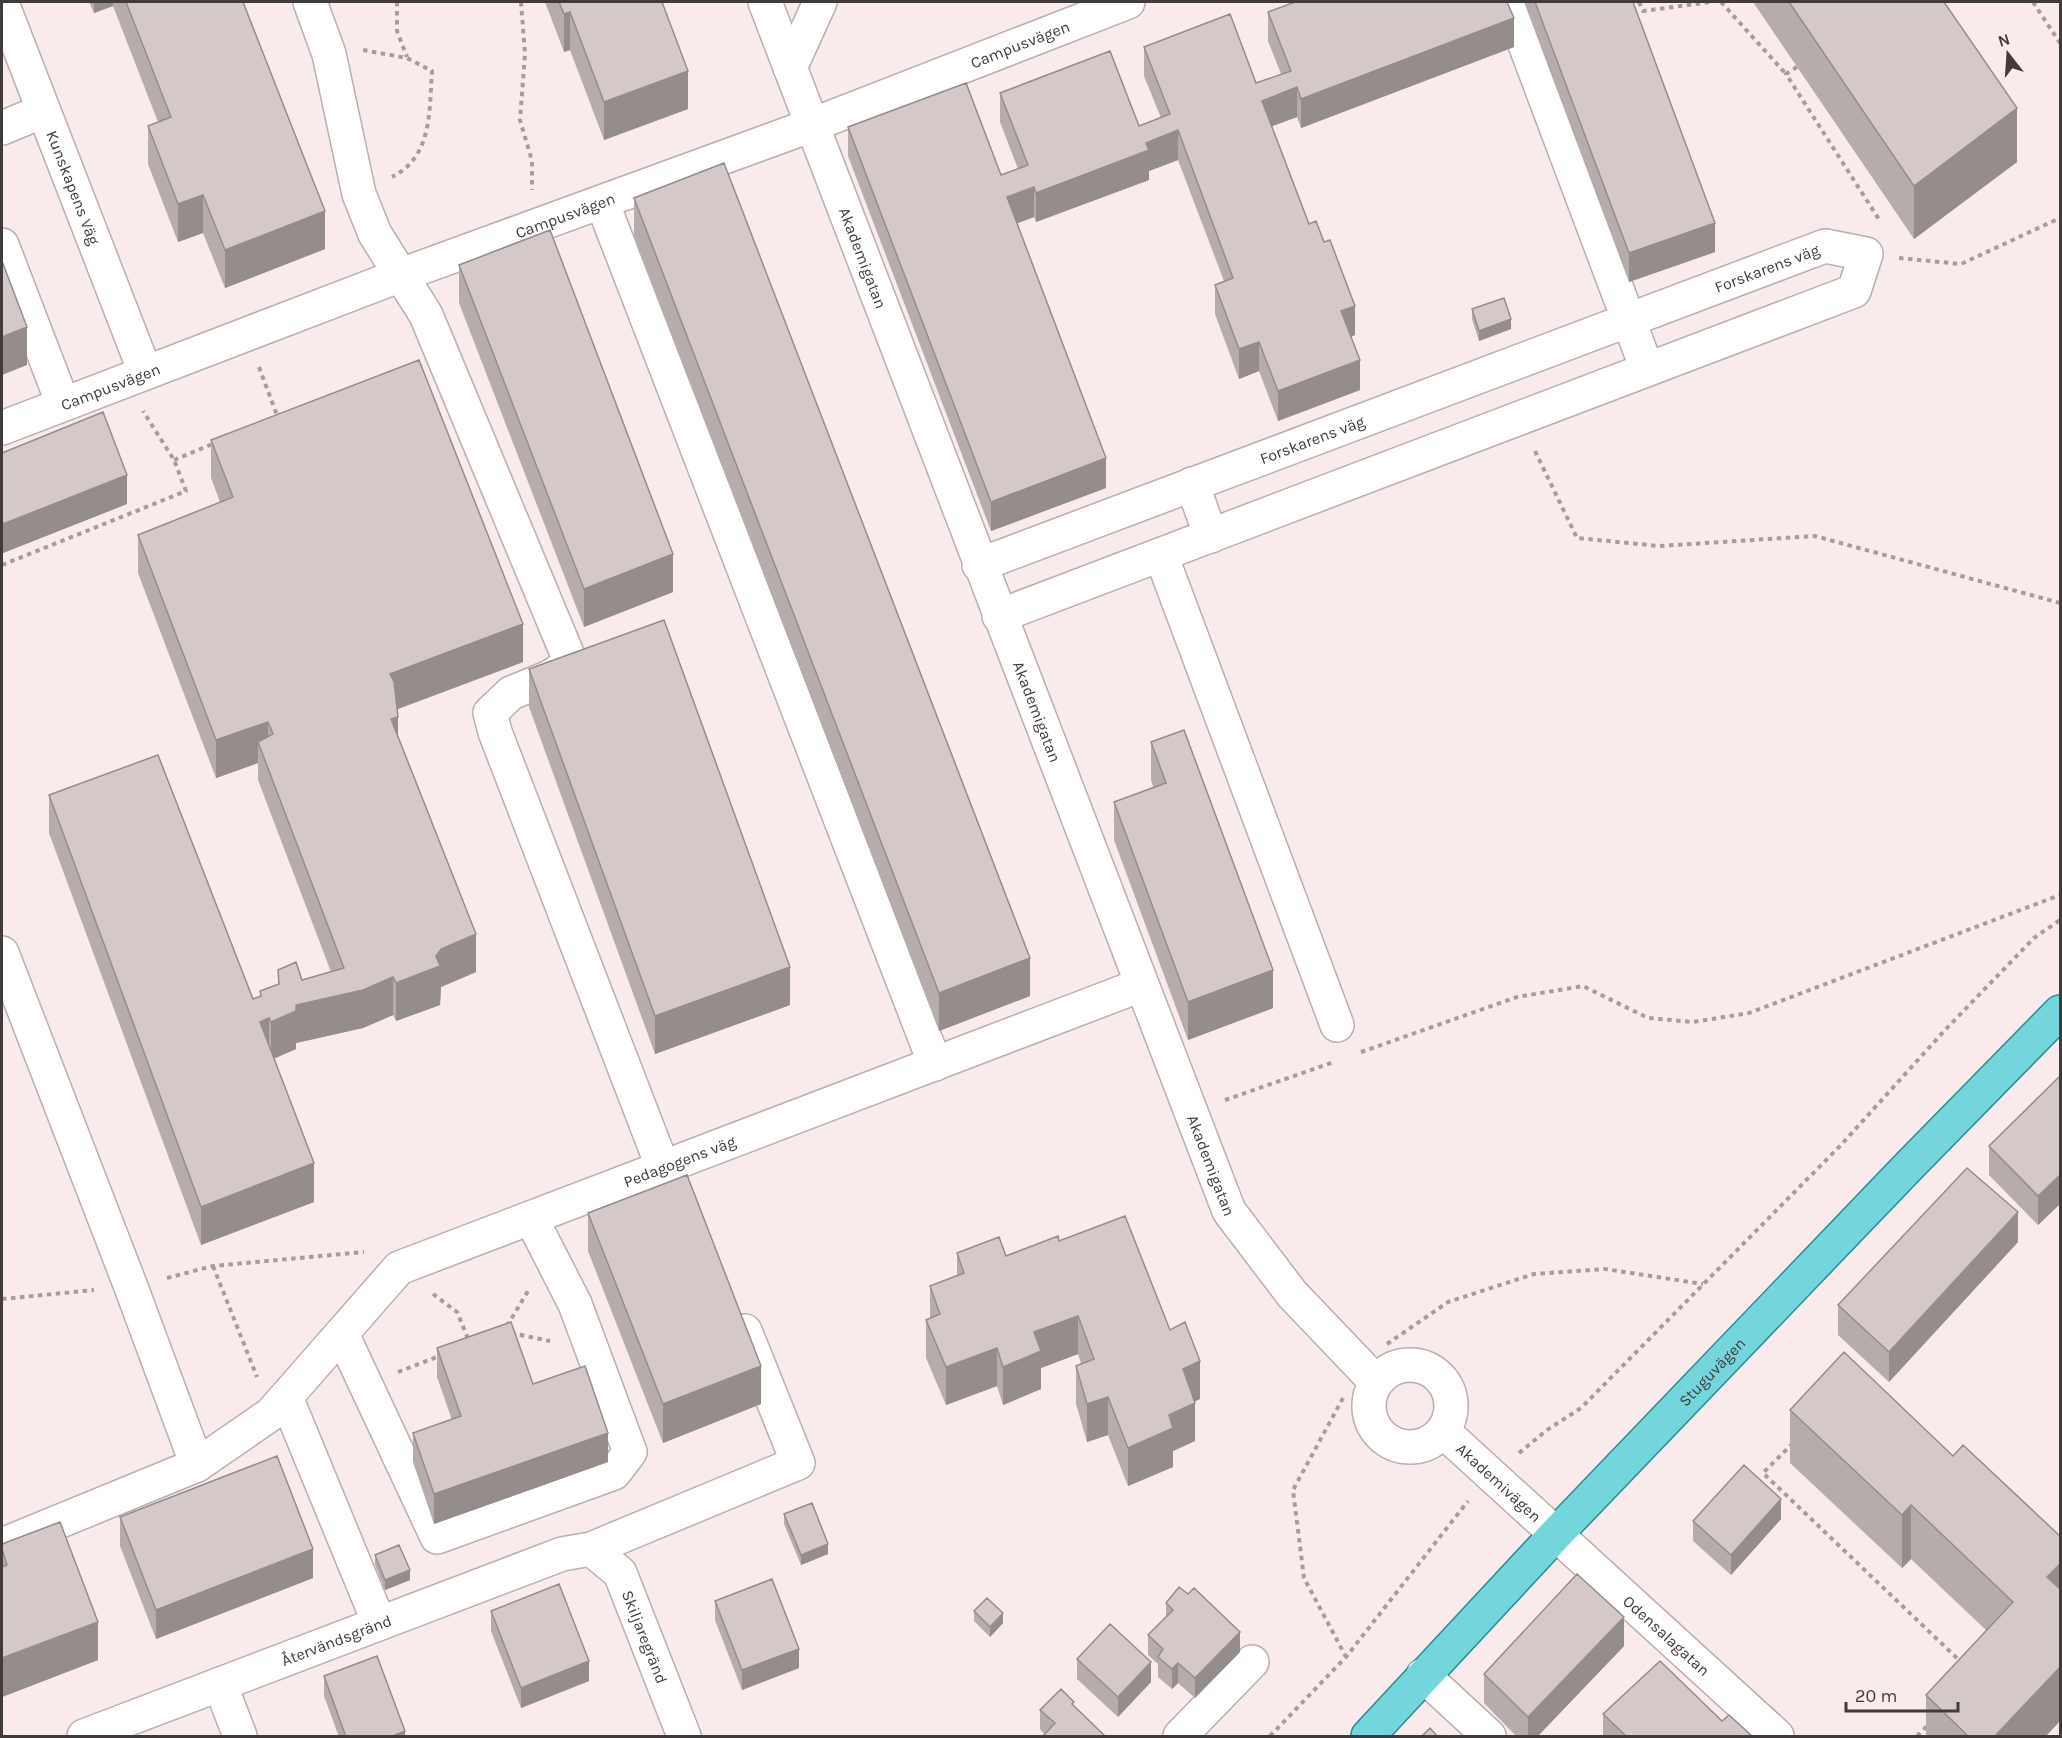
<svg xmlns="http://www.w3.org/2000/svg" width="2062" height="1738" viewBox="0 0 2062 1738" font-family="Karla,sans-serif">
<rect width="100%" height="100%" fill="#f9ebec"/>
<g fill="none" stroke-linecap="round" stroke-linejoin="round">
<g stroke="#bcaeaf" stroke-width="36">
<g id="minor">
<path d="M310,2l19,52 30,140 16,40 51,81 145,348 -21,14 -39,16 -21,20 5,19 168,436"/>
<path id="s1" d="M765,2l464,1209 63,83 84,88"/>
<path d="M1509,2l138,367"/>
<path id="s2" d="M2,3l143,369"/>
<path d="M790,68l30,-66"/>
<path d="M2,128l41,-17"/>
<path d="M602,202l333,862"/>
<path d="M2,245l61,159"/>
<path id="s3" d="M2,428l399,-153 411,-150 316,-123"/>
<path d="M1192,484l19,52"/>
<path d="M1161,555l176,470"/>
<path id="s4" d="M979,565l846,-319 41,8 -12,37 -855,325"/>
<path d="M2,953l129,334 66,178"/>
<path d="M342,1334l95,203 177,-64 16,-21 -55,-148 -44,-86"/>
<circle cx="1410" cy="1406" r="41"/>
<path d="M286,1397l93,226"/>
<path id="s5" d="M1443,1431l334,305"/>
<path id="s6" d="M2,1545l195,-80 74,-51 128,-146 742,-283"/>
<path id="s7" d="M591,1549l29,24 64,163"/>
<path d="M1423,1675l66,61"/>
<path d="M220,1684l20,52"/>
<path id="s8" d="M84,1736l478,-182 29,-5 207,-86 -53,-132"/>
<path d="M1180,1736l72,-74"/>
</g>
</g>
<g stroke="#268d96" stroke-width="36">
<g id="major">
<path id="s9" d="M1368,1736l188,-202 352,-367 152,-155"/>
</g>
</g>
<path stroke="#a79c9d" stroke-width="4" stroke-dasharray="4.5 4.5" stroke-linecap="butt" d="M397,2v29l10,26
M521,2l4,52 -5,66 12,41v29
M1639,2l4,9 68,-9
M1721,2l65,72
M2033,2l27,41
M363,50l44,8 25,13c-3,40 1,85 -40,106
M1797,67l-11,7 94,147
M1899,258l62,6 99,-46
M259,367l19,51
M1535,451l42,87 82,8 156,-10 245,67
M174,460l41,-17
M2,565l184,-74 -12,-31 -31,-49
M1361,1052l156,-55 66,-11 65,32 45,4 56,-9 311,-118
M1225,1100l109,-38
M213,1266l44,111
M167,1278l46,-12 151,-14
M433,1294l24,18 12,29
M2,1299l92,-9
M507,1326l21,-35
M511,1333l39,8
M1387,1344l61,-42 86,-28 71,-5 98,15
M398,1372l44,-17
M1343,1398l-50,92 11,88 42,79
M1793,1443l-30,30 198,189
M1519,1453l28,-23 34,-22 259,-262 106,-117 88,-91 26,-18
M1270,1736l76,-79 122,-156
M1917,1736l12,-12"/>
<use href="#minor" stroke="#fff" stroke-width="33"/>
<use href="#major" stroke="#74d5dd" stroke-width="33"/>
</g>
<path fill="#b7acac" d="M89,2h154l82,247 -100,39 -22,-55 -25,9 -30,-78v-38l10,-4 -45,-116 -19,7z
M545,2h117l26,107 -84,31 -34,-90 -6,2z
M1524,2h109l82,250 -86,30z
M1753,2h191l73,160 -103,77z
M1268,12l246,35 -213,81 -4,-11 -25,9 37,98 46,111 -4,2 9,53 -82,31 -19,-50 -20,8 -24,-65v-29l9,-4 -46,-121 -29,11v9l-113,42 -2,-5 -17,6 89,265 -115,43 -143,-375v-29l153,48 17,-6 -18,-47v-29l139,33 22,-8 -17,-42v-29l112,36 25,-9 -13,-33z
M634,198l396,798 -91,35 -305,-795z
M459,265l214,327 -89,35 -125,-324z
M1472,309l39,20 -32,12 -7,-22z
M211,440l312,222 -126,47 1,28 78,235 -35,15 -1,18 -44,16 -3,-6 -30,13 -67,15v6l-22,9 40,144 -113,43 -152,-412v-38l204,204 7,-2v-6l18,-6v-15l24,10 29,-8 -73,-192v-17l-42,15 -78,-205v-38l82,-33 -9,-24z
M2,453l125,51 -124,49 -1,-4z
M529,669l261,336 -135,49 -126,-347z
M1151,742l122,266 -85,32 -74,-200v-38l39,-15 -2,-7z
M2061,1075v128l-23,22 -49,-50v-29z
M588,1213l173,191 -98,39 -75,-192z
M1059,1241l111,89 30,69 -5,2v40l-22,10v16l-45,19 -20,-51 -21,7 -11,-38v-38l5,-3 -3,-9 -37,14v21l-38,16 -6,-19 -51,19 -20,-47v-38l4,-2v-32l27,-11v-22l49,3z
M2018,1242l-129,140 -51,-47v-30z
M437,1348l171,114 -174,62 -21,-62v-29l39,-13 -15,-43z
M1790,1410l163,46 108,264 -16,17h-119v-42l61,-64 -76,-72 -9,9 -112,-105z
M784,1514l44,40 -27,11 -17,-41z
M120,1517l193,61 -157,61 -36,-93z
M1781,1519l-50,56 -38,-34v-20z
M2,1544l96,116 -96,37z
M375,1555l35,25 -25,10 -10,-25z
M715,1601l84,67 -57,22 -27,-70z
M1166,1603l74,49 -45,46 -17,-15 -6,6 -14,-12v-13l-10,-9v-20l18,-18z
M491,1611l98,70 -68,27 -30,-77z
M974,1611l29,12 -13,14 -16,-16z
M1624,1646l-87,91h-20l-33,-34v-29z
M1077,1659l74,23 -33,35 -41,-38z
M324,1676l81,61h-66l-15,-41z
M1074,1707l-30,27 -4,-5v-19z
M1603,1714l119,7 31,16h-150z"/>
<path fill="#958c8c" d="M94,2h19v4l-19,7z
M570,12v38l-6,2v-38z
M1514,18v29l-213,81v-29z
M688,71v38l-84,31v-38z
M1297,87v30l-35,13v-29z
M2017,108v54l-103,77v-53z
M1178,130v30l-29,11v9l-113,42v-29l110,-50z
M1034,187v30l-27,10v-30z
M203,195v38l-25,9v-38z
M325,211v38l-100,39v-38z
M1715,223v29l-86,30v-29z
M1355,306v29l-14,5v-29z
M1511,319v10l-32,12v-10z
M27,327v38l-25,10v-38z
M1259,342v29l-20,8v-30z
M1360,360v30l-82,31v-30z
M1106,458v30l-115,43v-29z
M127,475v29l-124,49v-29z
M673,554v38l-89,35v-38z
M523,624v38l-133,50v-38z
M398,717v38l-7,-36z
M268,722v38l-10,-18v21l-42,15v-38z
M476,934v38l-35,15 -1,18 -44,16v-38l40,-27 5,-7z
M1030,958v38l-91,35v-38z
M790,967v38l-135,49v-38z
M1273,970v38l-85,32v-38z
M393,977v38l-30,13 -67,15v6l-25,11v-38l25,-17z
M269,1018v38l-9,-34z
M314,1163v39l-113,43v-38z
M2061,1174v29l-23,22v-29z
M2018,1212v30l-129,140v-30z
M1078,1316v38l-37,14v21l-38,16v-38l31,-35z
M997,1348v38l-51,19v-38z
M1200,1361v38l-17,8v-38z
M761,1366v38l-98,39v-39z
M1108,1397v38l-21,7v-38z
M1195,1403v38l-22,10v16l-45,19v-38l41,-33z
M608,1433v29l-174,62v-30z
M1781,1499v20l-50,56v-20z
M1911,1505v54l-9,9v-53z
M828,1544v10l-27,11v-10z
M313,1549v29l-157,61v-29z
M2061,1563v54l-14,-40z
M410,1570v10l-25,10v-10z
M1003,1613v10l-13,14v-10z
M1624,1617v29l-87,91h-9v-20z
M98,1622v38l-96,37v-39z
M1240,1632v20l-45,46v-20z
M799,1649v19l-57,22v-20z
M589,1661v20l-68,27v-20z
M1151,1662v20l-33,35v-20z
M1178,1663v20l-6,6v-20z
M2061,1666v54l-16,17h-51z
M405,1731v6h-15z"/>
<path fill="#d5c8c8" stroke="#958c8c" stroke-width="1.5" d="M126,2h117l82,209 -100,39 -22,-55 -25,9 -30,-78 23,-9z
M559,2h103l26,69 -84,31 -34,-90 -6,2z
M1295,2h212l7,16 -213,81 -4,-12 -35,14 47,123 7,-3 8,21 6,-2 25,66 -14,5 19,49 -82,31 -19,-49 -20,7 -24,-64 18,-7 -55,-148 -32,13 3,7 -113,43 -2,-6 -27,10 99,261 -115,44 -143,-375 118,-44 35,92 27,-10 -28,-72 110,-42 29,75 31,-12 -26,-67 86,-33 26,69 35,-12 -23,-59z
M1535,2h98l82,221 -86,30z
M1789,2h155l73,106 -103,78z
M724,163l306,795 -91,35 -305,-795z
M550,230l123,324 -89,35 -125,-324z
M2,261l25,66 -25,10z
M1504,298l7,21 -32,12 -7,-22z
M419,360l104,264 -133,50 4,8 4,35 -7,2 85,215 -35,15 -5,7 4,10 -44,17 -3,-6 -30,13 -67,15v6l-25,11 -2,-4 -9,4 54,141 -113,44 -152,-412 109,-40 95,244 8,-3 -1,-5 19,-7 -1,-14 18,-8 6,18 42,-12 -86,-226 15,-8 -5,-12 -52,18 -78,-205 95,-38 -22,-57z
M103,412l24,63 -124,49 -1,-5v-66z
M664,620l126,347 -135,49 -126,-347z
M1184,730l89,240 -85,32 -74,-200 52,-19 -15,-41z
M2061,1075v99l-23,22 -49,-50z
M1967,1168l51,44 -129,140 -51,-47z
M687,1175l74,191 -98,38 -75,-191z
M1125,1216l45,114 15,-8 15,39 -17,8 12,34 -26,12 4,13 -45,20 -20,-51 -21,7 -11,-38 18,-7 -16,-43 -44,16 7,19 -38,16 -6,-19 -51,19 -20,-47 14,-6 -10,-28 34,-13 -7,-20 42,-16 7,19 52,-20 1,5z
M511,1322l22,62 52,-18 23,67 -174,61 -21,-61 48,-17 -24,-68z
M1844,1352l109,104 10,-11 98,92v26l-14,14 14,13v76l-67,71h-25l-43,-42 87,-93 -102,-97 -9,10 -112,-105z
M277,1456l36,93 -157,61 -36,-93z
M1744,1465l37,34 -50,56 -38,-34z
M812,1503l16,41 -27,11 -17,-41z
M60,1522l38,100 -96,36v-91l5,-2 -5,-16v-5z
M399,1545l11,25 -25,10 -10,-25z
M1577,1574l47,43 -96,100 -44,-43z
M772,1579l27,70 -57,21 -27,-69z
M559,1584l30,77 -68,27 -30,-77z
M1179,1587l9,7 6,-6 46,44 -45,46 -17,-15 -6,6 -14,-12 5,-8 -15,-14 25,-25 -7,-7z
M987,1598l16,15 -13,14 -16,-16z
M1110,1624l41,38 -33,35 -41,-38z
M377,1656l28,75 -15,6h-44l-22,-61z
M1660,1661l62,60 7,-6 24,22h-126l-24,-23z
M1061,1689l13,13 -2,2 34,33h-64l13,-14 -15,-13z
M1430,1728l8,9h-17z"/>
<g text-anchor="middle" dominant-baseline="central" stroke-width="4.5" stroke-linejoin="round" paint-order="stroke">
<g font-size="16" fill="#413b3c" stroke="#f9ebec">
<text stroke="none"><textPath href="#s3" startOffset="1088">Campusvägen</textPath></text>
<text stroke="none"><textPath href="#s2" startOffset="198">Kunskapens Väg</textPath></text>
<text stroke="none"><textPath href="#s3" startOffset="602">Campusvägen</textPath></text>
<text stroke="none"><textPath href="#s1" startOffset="274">Akademigatan</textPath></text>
<text stroke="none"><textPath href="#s4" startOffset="842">Forskarens väg</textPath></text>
<text stroke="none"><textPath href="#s3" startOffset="116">Campusvägen</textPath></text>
<text stroke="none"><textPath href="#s4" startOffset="356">Forskarens väg</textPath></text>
<text stroke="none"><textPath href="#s1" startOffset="760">Akademigatan</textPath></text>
<text stroke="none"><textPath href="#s6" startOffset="795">Pedagogens väg</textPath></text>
<text stroke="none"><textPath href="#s1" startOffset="1246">Akademigatan</textPath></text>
<text stroke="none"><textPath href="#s9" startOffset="501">Stuguvägen</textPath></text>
<text stroke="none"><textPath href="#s5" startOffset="76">Akademivägen</textPath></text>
<text stroke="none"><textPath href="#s5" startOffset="303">Odensalagatan</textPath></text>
<text stroke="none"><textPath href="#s7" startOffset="106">Skiljaregränd</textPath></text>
<text stroke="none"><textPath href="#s8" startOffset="270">Återvändsgränd</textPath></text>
</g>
</g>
<rect width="2062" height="1738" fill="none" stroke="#413b3c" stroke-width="6"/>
<g transform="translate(2008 54) rotate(343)" stroke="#f9ebec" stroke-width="4.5" paint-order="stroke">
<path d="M0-4.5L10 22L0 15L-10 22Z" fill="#413b3c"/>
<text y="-9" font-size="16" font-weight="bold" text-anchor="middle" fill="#413b3c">N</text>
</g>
<path d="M1846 1702v9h112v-9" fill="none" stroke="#413b3c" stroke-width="3"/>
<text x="1855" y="1702" font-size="18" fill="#413b3c" stroke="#f9ebec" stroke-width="4.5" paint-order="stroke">20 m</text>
</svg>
